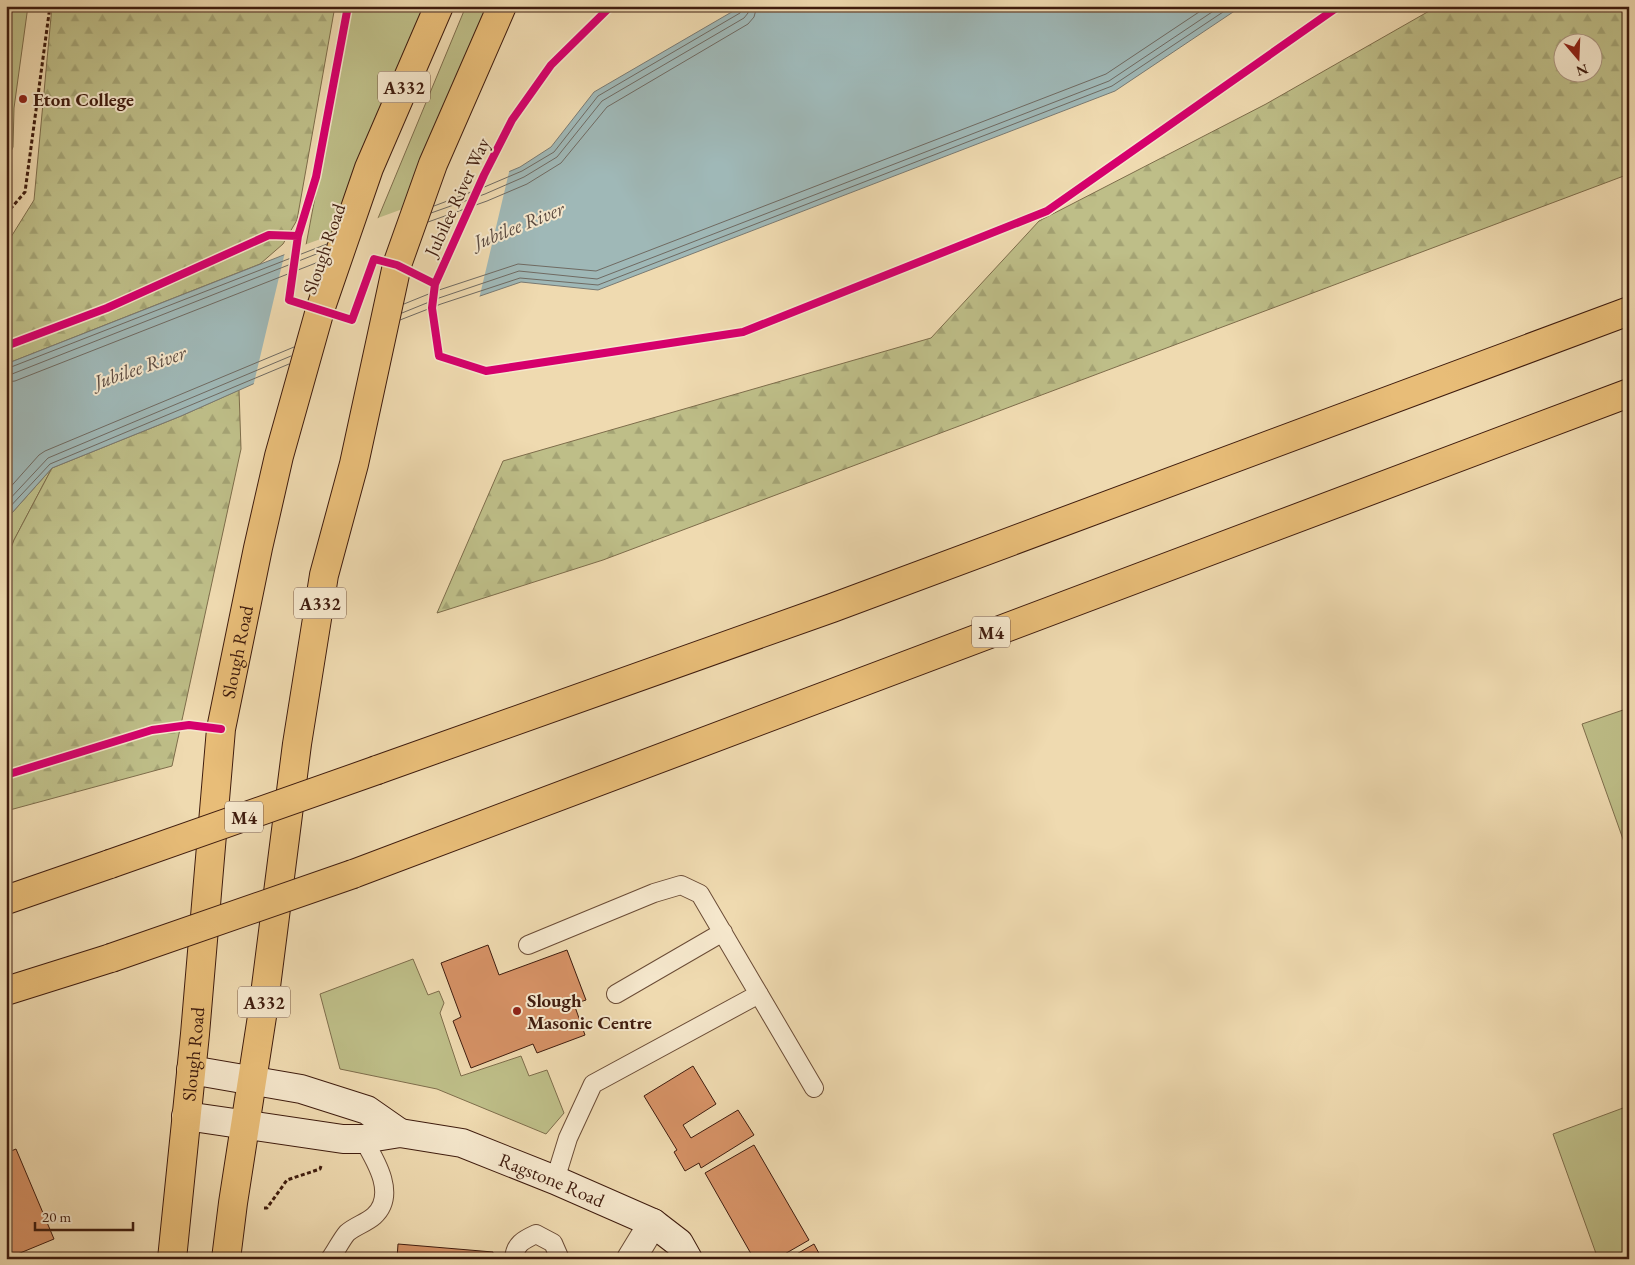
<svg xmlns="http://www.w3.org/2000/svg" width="1635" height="1265" viewBox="0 0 1635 1265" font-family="'EB Garamond',serif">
<defs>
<pattern id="forest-firs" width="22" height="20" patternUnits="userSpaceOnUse" patternTransform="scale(1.25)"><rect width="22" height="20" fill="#bebe88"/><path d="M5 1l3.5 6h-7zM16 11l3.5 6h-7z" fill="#a4a374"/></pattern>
</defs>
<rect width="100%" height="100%" fill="#efdab0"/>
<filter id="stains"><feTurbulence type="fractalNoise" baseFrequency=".004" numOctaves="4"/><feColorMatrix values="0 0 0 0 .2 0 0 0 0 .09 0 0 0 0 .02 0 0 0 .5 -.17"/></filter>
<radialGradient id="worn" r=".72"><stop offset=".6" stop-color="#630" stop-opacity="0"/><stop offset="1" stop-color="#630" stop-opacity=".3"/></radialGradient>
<path fill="#bebe88" stroke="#7e6d4b" d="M6,6h22l-14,102 -1,39 -7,15z
M345,6h82l-120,289 -10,-2 38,-202z
M466,6h26l-101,241 -22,-7z
M52,468l-38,72 -3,9 -5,1v-34l5,-2z
M1629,708v148l-47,-132z
M413,959l15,36 11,-4 5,12 -4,10 21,63 60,-20 8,20 18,-6 17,43 -18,21 -109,-45 -97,-20 -20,-75z
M1623,1108l6,16v130l-14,5h-17l-45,-125z"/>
<path fill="url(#forest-firs)" stroke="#7e6d4b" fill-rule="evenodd" d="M52,6h283l-38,214 -14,24 -23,20 -254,100v-119l28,-45z
M1438,6h191v168l-1026,386 -166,53 66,-152 428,-123 108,-117 227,-117zM1562,42h30v30h-30z
M239,390l2,59 -69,317 -166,45v-261l5,-2 3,-8 38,-72 129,-52z"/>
<path fill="#9fb8b7" stroke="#797a73" d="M742,6h500l-127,85 -517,199 -77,-8 -79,27 -180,71 -81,36 -129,52 -41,46 -5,2v-152l298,-117 176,-63 40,-17 31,-20 43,-55z"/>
<path fill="#efdab0" d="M510,168l-31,131 -36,12 -190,76 32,-135 194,-71z"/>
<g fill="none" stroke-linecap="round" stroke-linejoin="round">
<path stroke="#6f6a62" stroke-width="1" d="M434,206l48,-18 40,-17 32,-19 44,-56 142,-83 3,-7
M431,213l54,-19 39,-17 33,-20 45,-56 142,-83 4,-5 1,-7
M428,222l59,-21 40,-17 34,-21 46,-56 141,-83 6,-7 3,-11
M404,304l32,-13 82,-27 78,7 510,-197 102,-68
M402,313l37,-15 80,-27 78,8 512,-198 112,-75
M400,320l41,-16 79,-26 78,7 514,-199 120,-80
M6,369l321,-125
M6,375l6,-1 312,-123
M6,382l9,-1 306,-120
M6,492l33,-37 6,-4 249,-104
M6,503l42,-45 243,-102
M6,511l44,-47 239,-100"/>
</g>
<path fill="#d69266" stroke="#3f1c0e" d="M488,945l11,30 68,-25 19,50 -12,4 11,31 -48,18 -4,-9 -62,24 -18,-47 8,-4 -20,-54z
M693,1066l23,38 -33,21 8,13 47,-28 16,25 -53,33 -2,-5 -14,8 -11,-19 3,-2 -33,-54z
M754,1145l55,95 -33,19h-22l-49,-86z
M16,1149l38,90 -46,19 -2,-4v-101z
M398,1244l95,8v7h-96z
M814,1244l8,15h-34z"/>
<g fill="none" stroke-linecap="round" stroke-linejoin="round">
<g stroke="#6b4c36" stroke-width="20">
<path id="service" d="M528,945l126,-52 27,-8 19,9 114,194
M616,994l107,-62
M555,1180l13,-42 25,-54 166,-90
M330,1259c6,-8 11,-19 17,-26 8,-7 19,-10 27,-17 23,-21 2,-55 -11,-77
M514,1259c1,-15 9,-19 22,-25l17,9 7,16"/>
</g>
<g stroke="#6b4c36" stroke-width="30">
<path id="minor" d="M631,1259l22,-36"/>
</g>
<g stroke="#3f1c0e" stroke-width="30">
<g id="secondary">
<path d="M191,1070l110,19 66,21 33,23"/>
<path id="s1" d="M186,1116l157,23h20l37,-6 62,10 93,37 98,43 26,20 9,16"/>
</g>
</g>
<g stroke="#3f1c0e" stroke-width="30">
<g id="primary">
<path id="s2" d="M172,1259l23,-225 26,-305 37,-181 21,-92 41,-146 49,-142 70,-162"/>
<path d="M226,1259l7,-56 30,-193 34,-266 27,-169 30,-111 43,-199 36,-101 69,-158"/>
</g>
</g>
<g stroke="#3f1c0e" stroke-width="30">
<path id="motorway" d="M377,770l455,-162 797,-297
M353,874l1276,-481
M6,900l104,-36
M6,991l105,-33"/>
</g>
<path stroke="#3f1c0e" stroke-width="3" stroke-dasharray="4 2.5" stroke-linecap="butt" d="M6,214l19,-22 25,-186
M264,1208h3l20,-28 33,-11 1,-3"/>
<use href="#service" stroke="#f5e7cc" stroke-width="18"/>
<use href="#minor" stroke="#f5e7cc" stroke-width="28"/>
<use href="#secondary" stroke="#f5e7cc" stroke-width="28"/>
<use href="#primary" stroke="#e8bd78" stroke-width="28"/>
<use href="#motorway" stroke="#e8bd78" stroke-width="28"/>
<g stroke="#3f1c0e" stroke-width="30" stroke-linecap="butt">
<path id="motorway-bridge" d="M110,864l267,-94
M111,958l242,-84"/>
</g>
<use href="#motorway-bridge" stroke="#e8bd78" stroke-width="28"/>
<g stroke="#f5e7cc" stroke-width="11">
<path id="cycleway" d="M348,6l-32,171 -18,59 -9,64 63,20 22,-61 23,6 38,19 49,-109 28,-55 39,-55 60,-59
M435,284l-3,24 7,48 47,15 257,-39 304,-121 292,-205
M6,346l101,-38 162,-73 29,1
M6,775l146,-45 37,-5 32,4"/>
</g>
<use href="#cycleway" stroke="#d6006c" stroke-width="8"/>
</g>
<g fill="#8f2418" stroke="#f5e7cc" stroke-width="2">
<circle cx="23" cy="99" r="5"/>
<circle cx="517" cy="1011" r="5"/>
</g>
<g text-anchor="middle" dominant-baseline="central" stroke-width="4" stroke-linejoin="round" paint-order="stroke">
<g fill="#f5e7cc" stroke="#765947" stroke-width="1">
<rect x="378" y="71.5" width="52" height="31" rx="4"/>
<rect x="294" y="587.5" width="52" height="31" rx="4"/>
<rect x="972" y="616.5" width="38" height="31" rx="4"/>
<rect x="225" y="801.5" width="38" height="31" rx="4"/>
<rect x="238" y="986.5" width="52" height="31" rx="4"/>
</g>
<g font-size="18" font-weight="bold" fill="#3f1c0e">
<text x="404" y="87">A332</text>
<text x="320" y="603">A332</text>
<text x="991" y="632">M4</text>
<text x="244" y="817">M4</text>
<text x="264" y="1002">A332</text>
</g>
<g font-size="19" font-weight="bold" fill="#3f1c0e" stroke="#f5e7cc" text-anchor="start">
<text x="33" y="99">Eton College</text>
<text x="527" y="1000">Slough<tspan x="527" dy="22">Masonic Centre</tspan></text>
</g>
<g font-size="19" fill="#3f1c0e" stroke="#f5e7cc">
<text transform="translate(457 197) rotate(-65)">Jubilee River Way</text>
<text transform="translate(324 249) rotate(-71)">Slough Road</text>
<text stroke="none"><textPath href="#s2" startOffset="611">Slough Road</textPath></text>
<text stroke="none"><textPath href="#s2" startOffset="206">Slough Road</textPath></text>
<text stroke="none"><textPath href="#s1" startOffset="376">Ragstone Road</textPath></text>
</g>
<g font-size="20" font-style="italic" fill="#5c4b41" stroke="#f5e7cc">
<text transform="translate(519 225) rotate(-22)">Jubilee River</text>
<text transform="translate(140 367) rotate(-19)">Jubilee River</text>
</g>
</g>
<rect width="1635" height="1265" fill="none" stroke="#efdab0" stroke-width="25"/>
<rect x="8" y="8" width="1620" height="1250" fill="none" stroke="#3f1c0e" stroke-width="2.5"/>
<rect x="12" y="12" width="1610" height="1240" fill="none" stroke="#3f1c0e"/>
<g transform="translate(1578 58) rotate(161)"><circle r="24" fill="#f5e7cc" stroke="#ac9680"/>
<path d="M0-4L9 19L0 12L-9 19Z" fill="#8f2418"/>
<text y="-8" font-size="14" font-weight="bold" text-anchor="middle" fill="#3f1c0e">N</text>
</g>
<path d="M35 1222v8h98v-8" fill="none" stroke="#3f1c0e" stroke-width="2.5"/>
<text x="42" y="1222" font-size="15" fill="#3f1c0e" stroke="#f5e7cc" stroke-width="4" paint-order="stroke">20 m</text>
<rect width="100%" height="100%" filter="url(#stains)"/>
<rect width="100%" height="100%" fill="url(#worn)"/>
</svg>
